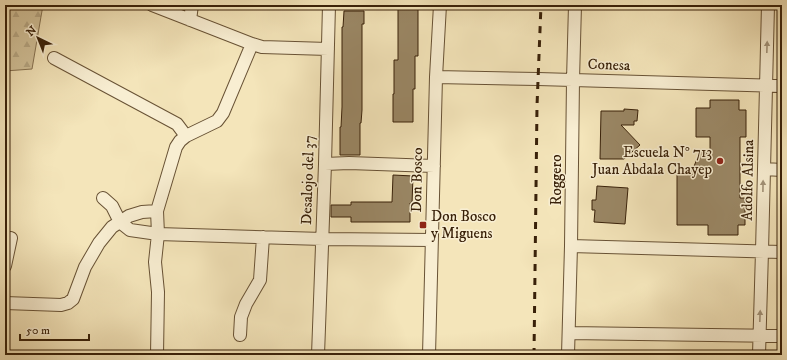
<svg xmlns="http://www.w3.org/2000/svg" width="787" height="360" viewBox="0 0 787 360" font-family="'IM FELL DW Pica',serif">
<defs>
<pattern id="forest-firs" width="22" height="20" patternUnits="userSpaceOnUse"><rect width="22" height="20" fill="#d4c49c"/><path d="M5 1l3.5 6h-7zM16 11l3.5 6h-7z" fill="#b7a885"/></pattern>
</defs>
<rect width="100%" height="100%" fill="#f4e5ba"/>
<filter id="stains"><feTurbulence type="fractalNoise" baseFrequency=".005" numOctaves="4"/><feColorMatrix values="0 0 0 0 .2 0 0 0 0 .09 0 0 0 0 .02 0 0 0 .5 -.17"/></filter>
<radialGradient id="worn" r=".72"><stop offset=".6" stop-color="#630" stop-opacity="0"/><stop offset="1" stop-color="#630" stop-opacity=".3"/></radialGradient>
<path fill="url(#forest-firs)" stroke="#867252" d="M5,5h38l-11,64 -27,2z"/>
<path fill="#9a8765" stroke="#392109" d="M398,5h20v51h-3v33h-2v33h-20v-28h1v-34h4z
M344,11h20v13h-2v86l-1,13h-1v32h-20v-28h1l1,-20v-80h1z
M710,100h29v10h7v27h-6v61h5v27h-7v10h-30v-10h-31v-56h16l7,-18 10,3v-17h-14v-29h14z
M624,109l14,1 -1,11h-3v4h-13l19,20 -16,14h-24l1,-48h23z
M393,175l20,1 -1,28 -2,-1v19h-59v-5h-20v-12h20v-3h41z
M597,186l31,2 -3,36 -31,-2 1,-12h-3v-10h4z"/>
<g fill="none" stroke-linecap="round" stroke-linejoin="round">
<g stroke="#685235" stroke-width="14">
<path id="minor" d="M152,5l100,39 10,3 66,2
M190,20l2,-15
M54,58l123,66 9,12
M436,77l102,2 244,7
M325,164l24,-1 85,3
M764,169l18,1
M103,198l9,8 8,16 10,8 28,4 165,5 109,1
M571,246l211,6
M5,266l6,-28
M5,303l56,2 7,-2 5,-4 12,-32 14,-24 13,-16 17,-11 13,-4 15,-1
M569,333l213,3
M240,335l1,-18 5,-13 14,-24 3,-43
M157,355l1,-63 -3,-30 3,-28 -1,-23 19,-64 4,-6 6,-5 31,-15 6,-8 29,-69
M318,355l7,-191 4,-159
M429,355l7,-278 4,-72
M568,355l3,-109 2,-166 2,-75
M759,355l3,-104 6,-246"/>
</g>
<use href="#minor" stroke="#f8eed2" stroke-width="12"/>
<path stroke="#392109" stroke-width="3" stroke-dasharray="7 7" stroke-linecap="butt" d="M534,355l3,-249 4,-101"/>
</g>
<defs><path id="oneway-solid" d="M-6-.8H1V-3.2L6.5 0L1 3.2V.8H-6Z"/></defs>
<g fill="#a29278">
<use href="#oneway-solid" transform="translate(767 47) rotate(-88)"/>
<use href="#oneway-solid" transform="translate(763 186) rotate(-89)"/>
<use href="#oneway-solid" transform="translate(760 316) rotate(-88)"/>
</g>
<g fill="#8f2418" stroke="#f8eed2" stroke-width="1.5">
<circle cx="720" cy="161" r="4"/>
<rect x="419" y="221" width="8" height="8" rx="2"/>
</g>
<g text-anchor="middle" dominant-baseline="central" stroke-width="3" stroke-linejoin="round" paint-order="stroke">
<g font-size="15" fill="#392109" stroke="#f8eed2">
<text transform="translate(609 65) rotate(2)">Conesa</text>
<text transform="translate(308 180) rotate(-88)">Desalojo del 37</text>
<text transform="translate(417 180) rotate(-89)">Don Bosco</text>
<text transform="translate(556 180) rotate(-90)">Roggero</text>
<text transform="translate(748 180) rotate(-89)">Adolfo Alsina</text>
</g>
<g font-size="15" fill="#392109" stroke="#f8eed2" text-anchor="end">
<text x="712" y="152">Escuela N° 713<tspan x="712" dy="17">Juan Abdala Chayep</tspan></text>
<text x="431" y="216" text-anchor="start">Don Bosco<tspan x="431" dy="17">y Miguens</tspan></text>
</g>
</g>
<rect width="787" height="360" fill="none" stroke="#f4e5ba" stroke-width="20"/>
<rect x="6" y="6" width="775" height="348" fill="none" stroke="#392109" stroke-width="2"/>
<rect x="10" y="10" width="767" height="340" fill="none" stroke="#392109"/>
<g transform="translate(38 38) rotate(317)" stroke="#f8eed2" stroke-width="3" paint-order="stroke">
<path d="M0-3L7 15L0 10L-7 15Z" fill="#392109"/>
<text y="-6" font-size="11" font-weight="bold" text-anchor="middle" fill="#392109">N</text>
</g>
<path d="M20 334v6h69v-6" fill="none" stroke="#392109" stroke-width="2"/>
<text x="26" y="334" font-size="12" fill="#392109" stroke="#f8eed2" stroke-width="3" paint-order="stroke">50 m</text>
<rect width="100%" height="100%" filter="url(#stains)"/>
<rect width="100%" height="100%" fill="url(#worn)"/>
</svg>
